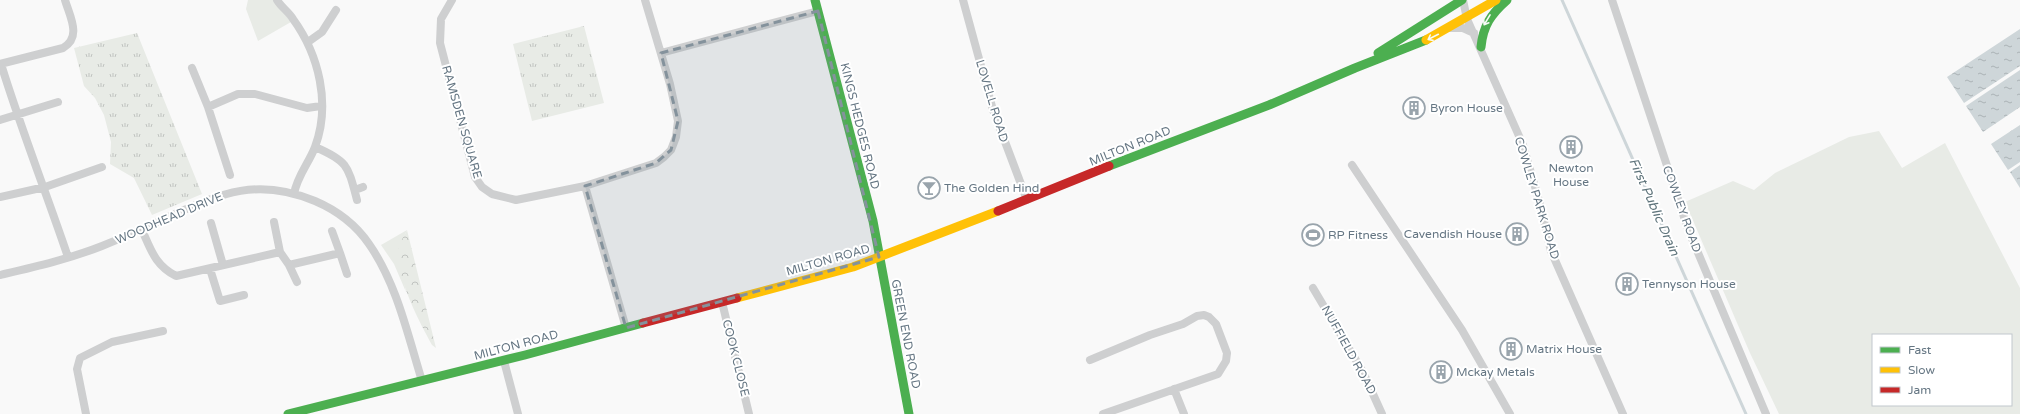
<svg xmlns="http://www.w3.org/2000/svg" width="2020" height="414" viewBox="0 0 2020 414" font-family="'Varela Round',sans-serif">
<defs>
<pattern id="forest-crowns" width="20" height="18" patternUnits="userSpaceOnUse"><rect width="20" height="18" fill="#e8ebe6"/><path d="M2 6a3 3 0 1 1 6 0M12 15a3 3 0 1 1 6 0" fill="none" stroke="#c0c3c0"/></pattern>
<pattern id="park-tufts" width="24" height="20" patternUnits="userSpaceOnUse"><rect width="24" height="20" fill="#e8ebe6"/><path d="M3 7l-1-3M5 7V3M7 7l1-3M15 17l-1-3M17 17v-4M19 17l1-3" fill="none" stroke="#c0c3c0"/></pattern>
<pattern id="water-ripples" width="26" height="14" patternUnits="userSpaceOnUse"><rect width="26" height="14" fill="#ced6d9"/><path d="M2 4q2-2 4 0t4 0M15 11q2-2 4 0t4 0" fill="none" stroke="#abb2b5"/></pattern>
</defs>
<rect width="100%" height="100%" fill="#f9f9f9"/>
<path fill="#e8ebe6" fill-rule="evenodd" d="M248,0h26l17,22 -33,19 -12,-32z
M1879,131l23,37 43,-25 75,145v126h-241l-29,-61 -65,-151 48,-21 21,9 21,-17 74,-36zM1873,335h138v70h-138z
M407,230c-13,26 -6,35 -1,62l-12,-28 -13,-19z"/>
<path fill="url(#forest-crowns)" d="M407,230l29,118 -4,-3c-13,-24 -38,-71 -33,-98 1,-6 6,-12 8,-17z"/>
<path fill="url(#park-tufts)" d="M584,26l20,77 -72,18 -19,-77z
M137,33l65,161 -50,21 -18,-37 -24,-14 1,-22 -7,-27 -9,-17 -11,-12 -10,-38z"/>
<path fill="url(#water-ripples)" d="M2020,29v37l-56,37 -17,-26z
M2020,70v37l-37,25 -17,-26z
M2020,125v37l-12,8 -17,-26z
M2020,165v23l-10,-16z"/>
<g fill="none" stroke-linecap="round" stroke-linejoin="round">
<path stroke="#ced6d9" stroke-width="3" d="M1562,0l184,414"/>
<path stroke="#cecfd0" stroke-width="8" d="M277,0c4,7 12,12 16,19 26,36 38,85 22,128 -6,16 -18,29 -21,47
M452,0l-11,19 -1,24 35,134 7,10 10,7 24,6 69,-14 71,-23 8,-6 7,-7 5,-13 2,-16 -8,-37 -25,-84
M963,0l30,110 34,90
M1463,0l4,19 56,126 17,59 11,47 72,163
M1612,0l76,229 78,185
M1450,28h13l11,5
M308,42l14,-10 14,-22
M661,53l157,-42
M0,64l63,-16c19,-11 7,-31 2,-48
M1,64c20,65 45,128 67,193
M192,68l16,39 22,68
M208,107l30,-13h17l52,14 14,-2
M0,120l58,-18
M315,147c33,14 33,19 42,53
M1352,165l110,165 48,84
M585,186l41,142
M355,190l8,-3
M0,197l45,-10 57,-20
M274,222l6,30
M211,223l12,42
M142,230c9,20 13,35 34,46l104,-24 9,13 51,-12 -8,-22
M340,253l7,21
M289,265l8,17
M210,269l10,32 24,-6
M0,275c34,-8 69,-16 102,-29 22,-9 44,-18 66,-29 54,-24 89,-40 147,-16 21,9 41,24 54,43 28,40 39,92 53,137
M1313,288l50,84 19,42
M722,302l27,112
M1090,360l60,-25 33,-11 14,-8 7,-1 5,2 7,7 11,29 -1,8 -8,13 -115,40
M504,361l14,53
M1174,389l10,25
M86,414l-9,-45 3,-11 32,-16 51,-11"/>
<path stroke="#4caf50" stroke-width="9" d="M815,0l58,221 36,193
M1481,47c2,-21 10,-33 26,-47
M1378,53l84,-53
M1109,166l160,-61 86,-37 71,-28
M288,414l237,-59 118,-32"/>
<path stroke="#ffc107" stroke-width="9" d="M1426,40l70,-40
M737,298l116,-31 145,-56"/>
<path stroke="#c62828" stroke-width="9" d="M998,211l111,-45
M643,323l94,-25"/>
</g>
<defs><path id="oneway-shaft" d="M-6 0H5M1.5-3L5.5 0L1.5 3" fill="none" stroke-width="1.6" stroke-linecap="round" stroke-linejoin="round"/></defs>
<g stroke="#f6fbf6">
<use href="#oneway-shaft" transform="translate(1487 20) rotate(121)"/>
<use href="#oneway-shaft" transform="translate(1433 37) rotate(153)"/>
</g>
<path fill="#84929c" fill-opacity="0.2" stroke="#84929c" stroke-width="3" stroke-dasharray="8 5" stroke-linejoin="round" d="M818,11l61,246 -253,71 -41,-142 71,-23 15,-13 7,-29 -17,-68z"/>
<defs>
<g id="building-ring" transform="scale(1.15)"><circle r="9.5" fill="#fff" stroke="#99a4ac" stroke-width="1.5"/><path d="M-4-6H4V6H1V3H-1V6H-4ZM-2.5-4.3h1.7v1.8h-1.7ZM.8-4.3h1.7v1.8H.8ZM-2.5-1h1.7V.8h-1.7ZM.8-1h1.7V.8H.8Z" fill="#99a4ac"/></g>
<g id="bar-ring" transform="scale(1.15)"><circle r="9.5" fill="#fff" stroke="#99a4ac" stroke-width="1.5"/><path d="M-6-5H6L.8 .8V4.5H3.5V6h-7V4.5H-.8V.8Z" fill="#99a4ac"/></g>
<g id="stadium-ring" transform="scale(1.15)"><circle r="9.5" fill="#fff" stroke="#99a4ac" stroke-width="1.5"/><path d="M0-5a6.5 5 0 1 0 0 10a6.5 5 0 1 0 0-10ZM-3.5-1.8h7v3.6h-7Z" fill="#99a4ac"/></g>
</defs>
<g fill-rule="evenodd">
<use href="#building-ring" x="1414" y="108"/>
<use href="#building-ring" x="1571" y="147"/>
<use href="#bar-ring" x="929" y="188"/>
<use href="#building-ring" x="1517" y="234"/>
<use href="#stadium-ring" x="1313" y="235"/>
<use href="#building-ring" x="1627" y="284"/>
<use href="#building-ring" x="1511" y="349"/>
<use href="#building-ring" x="1441" y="372"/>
</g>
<g text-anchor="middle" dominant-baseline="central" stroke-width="4" stroke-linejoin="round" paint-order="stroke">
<g font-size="12" fill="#657683" stroke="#fff">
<text transform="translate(992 101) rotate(73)">LOVELL ROAD</text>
<text transform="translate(462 122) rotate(74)">RAMSDEN SQUARE</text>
<text transform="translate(860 126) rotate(76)">KINGS HEDGES ROAD</text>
<text transform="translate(1130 146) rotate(-22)">MILTON ROAD</text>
<text transform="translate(1537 198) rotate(73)">COWLEY PARK ROAD</text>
<text transform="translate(1682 209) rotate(70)">COWLEY ROAD</text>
<text transform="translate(169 218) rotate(-23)">WOODHEAD DRIVE</text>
<text transform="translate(828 260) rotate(-16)">MILTON ROAD</text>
<text transform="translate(906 334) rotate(79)">GREEN END ROAD</text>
<text transform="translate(516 345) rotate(-15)">MILTON ROAD</text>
<text transform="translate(1349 350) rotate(61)">NUFFIELD ROAD</text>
<text transform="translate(736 358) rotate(76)">COOK CLOSE</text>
</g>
<g font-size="12" fill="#657683" stroke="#fff" text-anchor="start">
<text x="1430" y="108">Byron House</text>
<text x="1571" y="168" text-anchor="middle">Newton<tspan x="1571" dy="14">House</tspan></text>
<text x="944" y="188">The Golden Hind</text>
<text x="1502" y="234" text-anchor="end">Cavendish House</text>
<text x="1328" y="235">RP Fitness</text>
<text x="1642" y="284">Tennyson House</text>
<text x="1526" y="349">Matrix House</text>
<text x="1456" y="372">Mckay Metals</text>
</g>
<g font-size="13" font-style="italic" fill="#60757c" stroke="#fff">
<text transform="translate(1654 207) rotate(66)">First Public Drain</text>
</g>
</g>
<rect x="1872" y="334" width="140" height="72" fill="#ffffff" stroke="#c1c8cd"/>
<rect x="1880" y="347" width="20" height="6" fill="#4caf50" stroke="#c1c8cd"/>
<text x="1908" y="354" font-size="12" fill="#657683">Fast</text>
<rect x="1880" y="367" width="20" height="6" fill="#ffc107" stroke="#c1c8cd"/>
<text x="1908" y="374" font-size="12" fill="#657683">Slow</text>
<rect x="1880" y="387" width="20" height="6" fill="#c62828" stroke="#c1c8cd"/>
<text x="1908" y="394" font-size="12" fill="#657683">Jam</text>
</svg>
